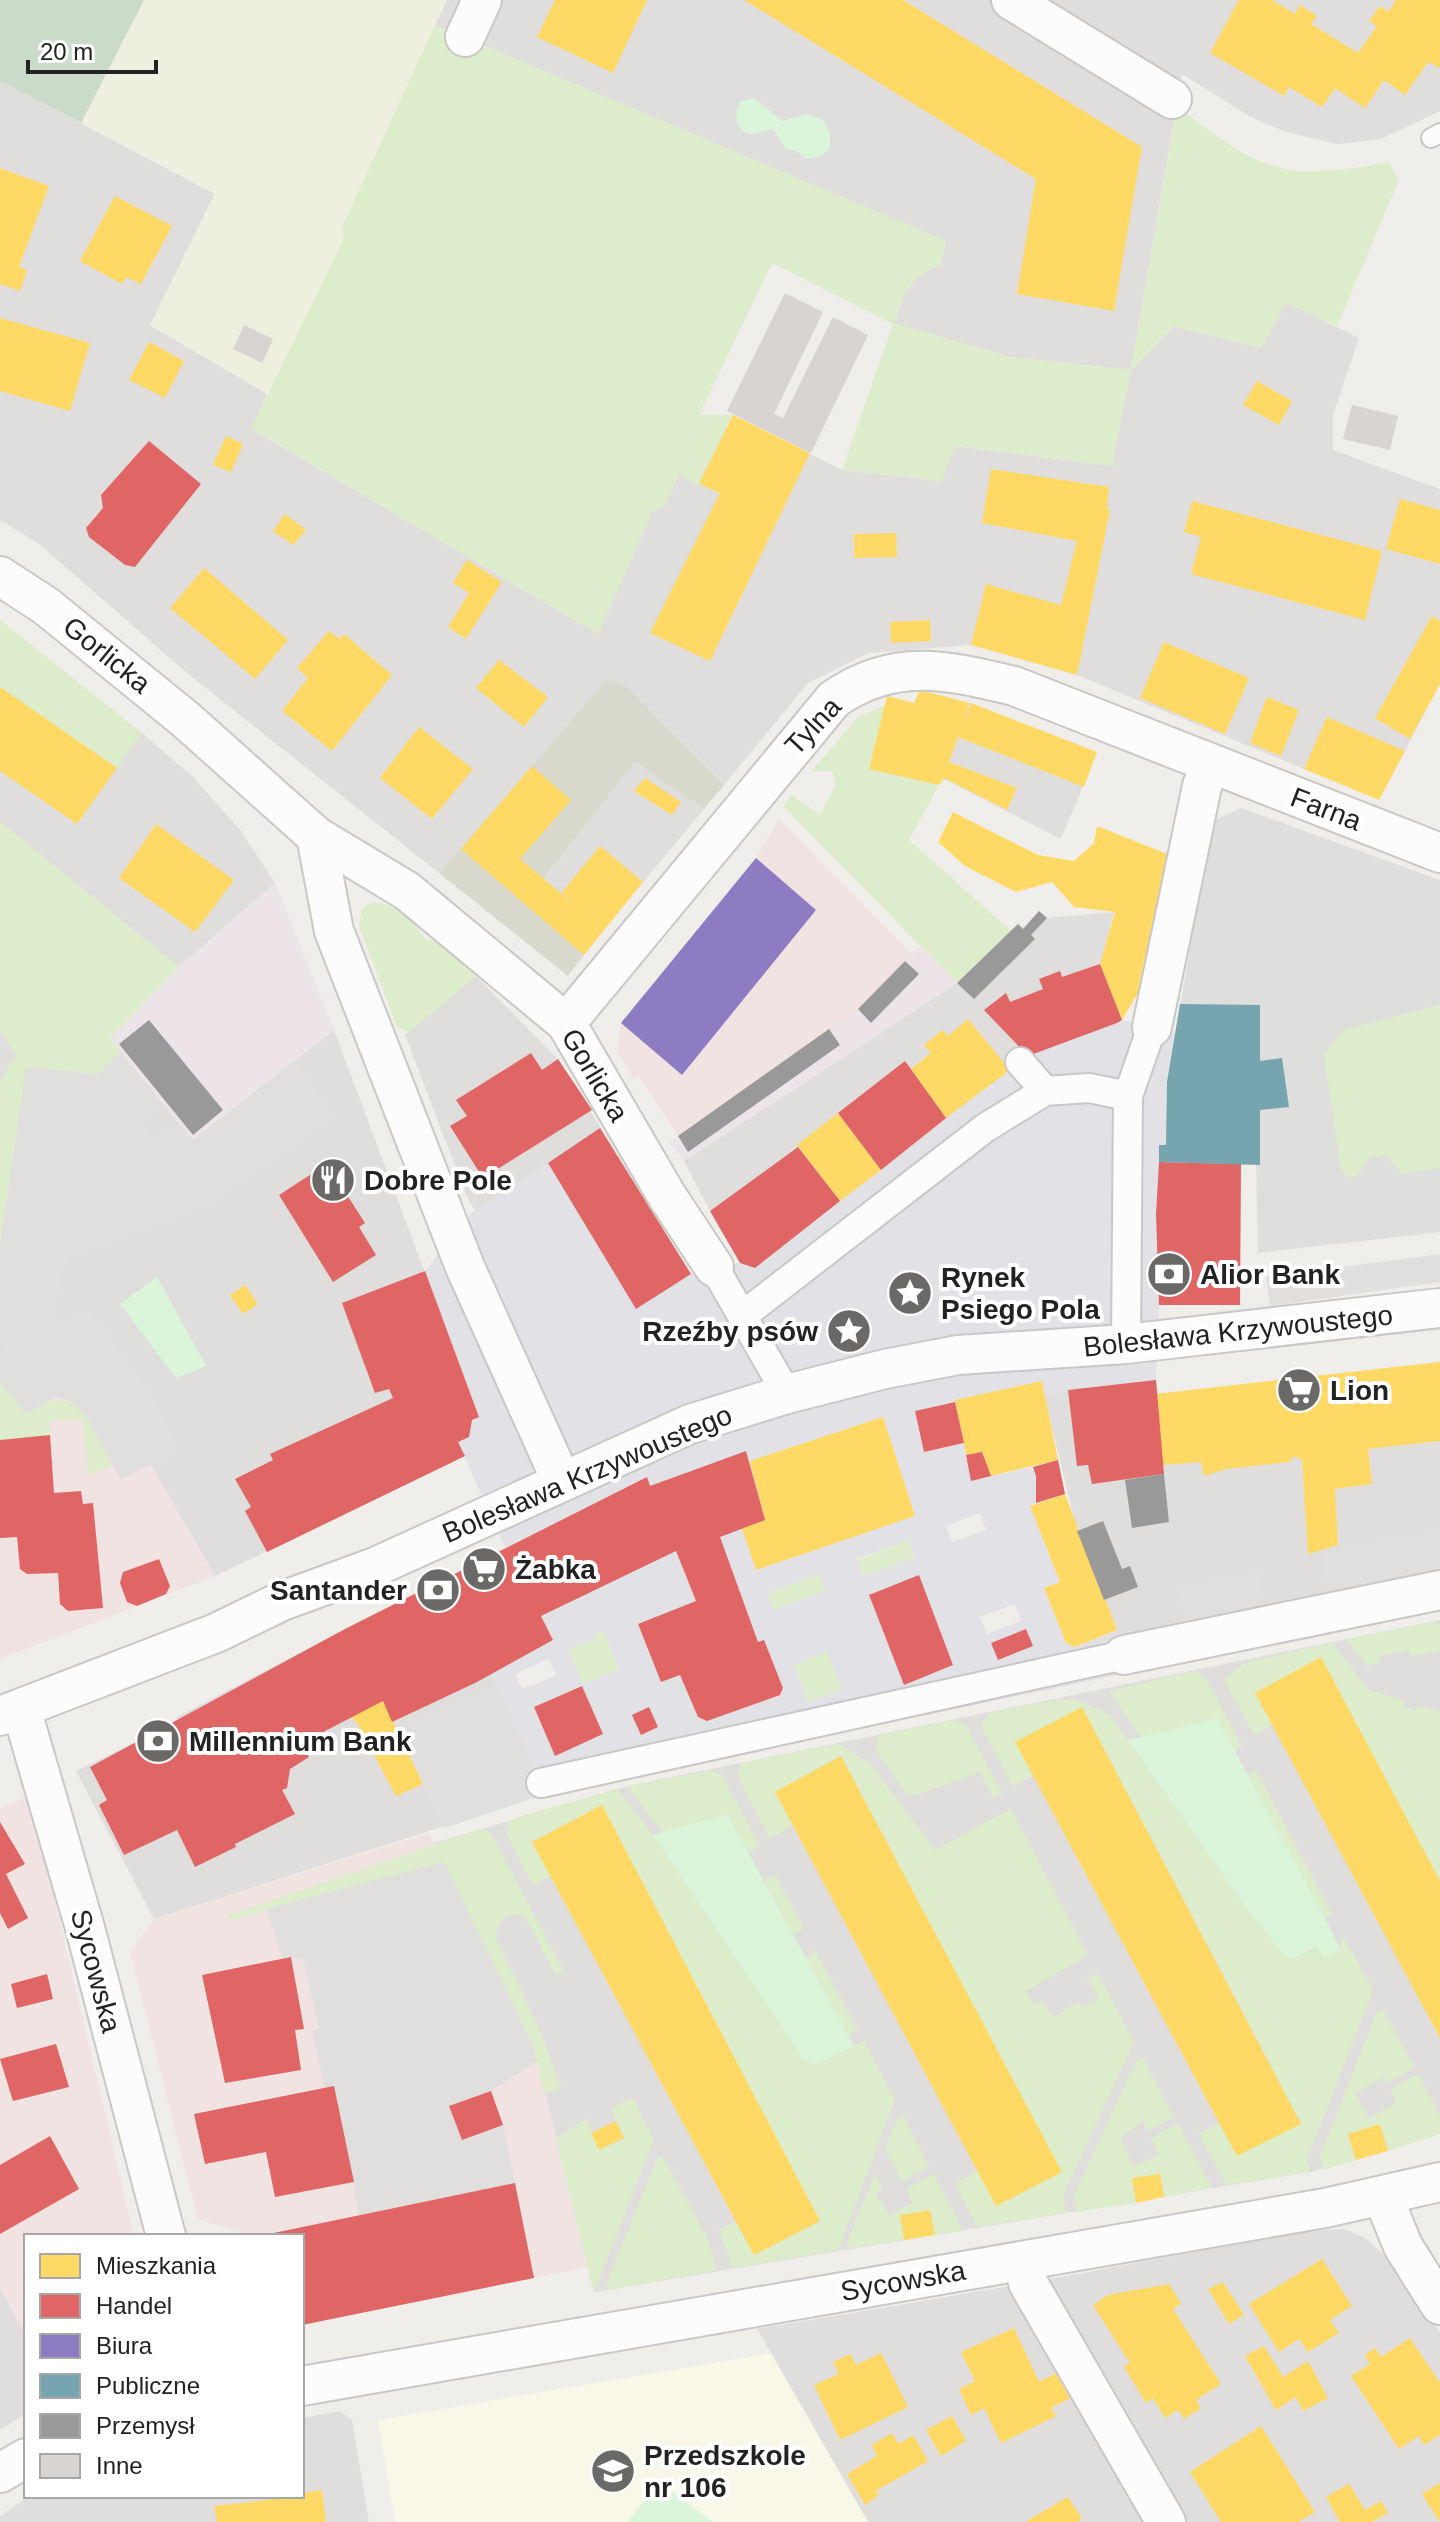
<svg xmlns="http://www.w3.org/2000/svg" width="1440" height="2522" viewBox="0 0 1440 2522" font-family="Helvetica,sans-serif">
<rect width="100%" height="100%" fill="#f0eeeb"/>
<path fill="#dfdedc" d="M447,0h993v111l-59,28 -43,5 -49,-11 -35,-14 -72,-45 -51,295 43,-43 87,22 25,-46 73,36 -26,77v35l107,39v195l-61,116 -302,-125 -106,-30 -102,8 -61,30 -84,102 -97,-97 -20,-9 -168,194 -252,-200 -148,-129 -39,-24v-439l215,113 -65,131 117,69 -15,35 346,205 54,-122 12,-6 16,-33 17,12 36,-70 109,55 99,11 13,-35 158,20 18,-96 -120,-13 -116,-33 9,-27 15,-22 23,-11 4,-23 -510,-216z
M0,636l142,97 50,43 50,56 33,51 -96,84 -179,-145z
M920,690l51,13 126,49 -36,87 -117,-60 -5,6 -70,-15 18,-74 27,7z
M635,760l69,49 -100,120 -60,-49z
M1039,911l8,7 67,-6 -12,48 20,60 -112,50 -255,198 -45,-57 -26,-50 273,-178 61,-59 6,4z
M476,976l82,83 133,215 -55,35 -157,-92 -12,-20 -62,-162z
M0,1016l97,58 24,-22 71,88 142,-110 145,387 -7,3 -3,17 -11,5 7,14 -250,120 -65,-112 -150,-66z
M1440,1362v209l-254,49 -66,17 -43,-106 -33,-137 112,-14 2,14z
M883,1417l32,99 -159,54 -80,-19 -135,65 12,24 -62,32 54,122 -391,125 -78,-148 102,-50 -1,-4 168,-88 302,-152 3,9 96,-35 3,10z
M1440,1620v514l-130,38 -716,120 -61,-247 -99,-202 194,-57z
M1344,2229l20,8 18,16 33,41 25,39v189h-253l-134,-232 -3,-11 258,-48z
M1010,2286l136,236h-278l-111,-193z
M0,2287l26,51v76l-26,16z
M340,2411l12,9 17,102h-369v-6l30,-20h272v-78z"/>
<path fill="#f1e3e1" d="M779,819l133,135 -54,55 -180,127 -39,-60 -5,3 -17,-28 4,-28 135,-165z
M82,1374l68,90 65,112 -215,83v-261z
M30,1795l104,441h-108v102l-26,-51v-478z
M429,1833l104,212 54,222 -285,58v-89h-50l-54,-17 -68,-267 24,-33z"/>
<path fill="#ede4e9" d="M275,883l59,147 -142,110 -83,-102 70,-71z
M920,946l37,37 -273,178 -15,-19 189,-133z"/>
<path fill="#f8f7e8" d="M771,2353l97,169h-473l-17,-102z"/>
<path fill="#dededc" d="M1241,808l199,72v352l-182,21 -2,-88 -91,-20 2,-63 43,-249 7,-14z"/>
<path fill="#d9d9cd" d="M607,679l20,8 97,98 -20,24 -69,-48 -91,118 60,50 -36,47 -129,-103z"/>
<path fill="#efefdf" d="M144,0h303l-105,226 3,13 -78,155 -117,-69 65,-132 -134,-70z"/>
<path fill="#ddeccb" d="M435,25l511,216 -5,23c-32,14 -36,27 -47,59l116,34 121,13 46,-264c85,66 104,76 212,56l10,18 -62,146 -51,-23 -25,45 -87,-22 -43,45 -19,95 -157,-20 -13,35 -100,-11 51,-146 -121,-61 -73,152h34l-36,71 -18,-12 -15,32 -12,6 -54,122 -347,-206 93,-189 -2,-12z
M0,620l142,113 -25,35 -117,-81z
M885,705l-16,65 70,15 -30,55 102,91 -54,52 -174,-177 9,-11 28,20 16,-31 -4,-13h-20l46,-54z
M0,822l179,145 -69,71 11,14 -24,22 -57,138 -38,24 -2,9v-165l16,-25 -16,-26z
M373,902c21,0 43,21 52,37l11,2 40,35 -67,56 -12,-5 -38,-102 3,-16z
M1440,1005v163l-39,6 -14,-19 -18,3 -13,19 -10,-1 -5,-7 -17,-114 19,-25z
M0,1382l26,32c52,-38 64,10 86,51l-23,10 -7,-55h-31l-1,15 -50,5z
M909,1540l6,17 -52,19 -6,-16z
M819,1573l6,18 -52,19 -7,-16z
M1433,1622l7,3v26l-29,5 -2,-6 -30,6 1,7 -13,3 -21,-27z
M603,1630l16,40 -37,15 -14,-36 28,-11 -1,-5z
M1332,1643l37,47 36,11 -2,6 13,4 2,-6 22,7v169l-119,-223c-13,19 -45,78 -68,75l-29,-53 20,-17z
M828,1651l14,38 -34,13 -14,-38z
M1195,1671l12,9 35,66 -7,4 -18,-32 -76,19 -32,-46z
M1062,1699l15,1 32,14 136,192 40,49 10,3 23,-12 6,10 16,-7 3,-13 30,54 -66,170 3,12 -84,13 -27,-51 20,-11 18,33 64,-33 -219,-416 -66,35 17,34 -20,10 -32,-60 8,-13z
M951,1720l14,4 37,69 -8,5 -14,-26 -64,23 -9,-1 -31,-44 2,-14z
M839,1744l31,19 65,87 76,-41 77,146 -62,36 9,14 7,-4 11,16 25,-15 4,5 17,-8 -12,-21 11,-4 36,68 -71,154 3,17 -88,14 -23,-43 23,-13h83l-220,-415 -66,36 18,33 -23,14 -33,-65 5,-11z
M1256,1770l76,144 -7,4 -77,-142z
M711,1771l11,4 38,71 -12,7 -21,-39 -65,19 -34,-47z
M617,1789l36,46 152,226 11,4 48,-24 31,59 -57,150 -105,18 -14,-38 16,-9 19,34 65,-34 -218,-415 -69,35 19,35 -18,9 -26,-50 2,-14 9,-4z
M483,1828l8,5 73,139 -9,2 -30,-58c-18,-5 -25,2 -30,20l44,92 22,59 -16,8 -12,-50 -89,-182 -213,57 -3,-5z
M775,1875l29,54 -11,6 -29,-55z
M815,1951l43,79 -10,5 -43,-78z
M1382,2009l33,59 -28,15 -4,-6 -28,17 14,24 27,-15 -5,-14 27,-15 22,42v18l-52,17 -8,-26 -32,9 8,26 -33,10 -3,-13 57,-146z
M1142,2057l32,60 -25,14 -6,-9 -23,15 14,30 25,-12 -8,-17 27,-15 34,65 -48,9 -5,-23 -27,4 4,25 -59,9 -3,-17 62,-134z
M633,2098l21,42 -60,152 -38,-153 30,-20 13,31 25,-11 -13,-31z
M903,2115l26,52 -27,14 -17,-33 13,-30z
M662,2156l46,83 9,31 -107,20 -4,-5 51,-126z
M875,2174l8,15 -7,4 13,23 24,-13 -7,-14 28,-15 29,57 -28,4 -5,-25 -30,5 4,25 -56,9 -1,-7z"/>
<path fill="#cadbca" d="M0,0h144l-63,123 -81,-42z"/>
<path fill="#daf5da" d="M754,98l28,23 25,-7 16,6 7,13v14l-8,9 -16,3 -8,-7 -12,-3 -13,-20c-7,0 -13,5 -20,5 -18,-1 -20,-19 -13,-32z
M157,1277l49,89 -30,12 -56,-74z
M1217,1718l108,200 15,31 -16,8 -7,-11 -22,12 -10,-2 -40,-50 -117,-166z
M727,1814l127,232 -38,19 -11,-4 -152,-226z
M658,2482l55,40h-85z"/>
<path fill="#e0dfde" d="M121,1052l40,50 -19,21 10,15 8,-1 19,-14 14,17 103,-78 36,54 -123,87 -127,47 -11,5 -8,11 -9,43 2,11 18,1 14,-11 65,88 25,51 -57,31 -36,-65 -16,-15 -15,-2 -28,16 -26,-32v-29l4,-7 -4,-5v-96l26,-178 71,7z
M1440,1254v28l-170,24 -4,-29z
M1440,1532v39l-111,22 -7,-40z
M1259,1573l7,32 -80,15 -6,-31z
M497,1686l48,108 -100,34 -48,-96z
M444,1862l89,183 4,16 -46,30 -42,15 13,34 41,-15 12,58 -156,32 -25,-128 -9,1 -13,-57 7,-2 -16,-71 -20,1 -17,-50z"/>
<path fill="#e2e1e5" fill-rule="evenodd" d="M1122,1020l53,13 -8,49 -1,63 -10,70 3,90 -3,75 -112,14 -3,-13 -126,30 9,41 39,-8 9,36 61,-13 3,9v27l-6,3 30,76 -16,6 22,55 9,4 42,-17 11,43 -583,121 -54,-122 62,-31 -12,-25 135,-65 20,50 -58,24 23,57 19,-7 18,42 9,4 73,-26 3,-7 -19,-47 -6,1 -38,-105 22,-9 14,42 159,-55 -32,-97 -133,43 -4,-10 -96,35 -3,-8 -142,70 -47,-106 10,-5 4,-17 7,-4 -54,-145 47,-59 76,-49 88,146 61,-40 43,-6 15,4 273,-211zM980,1513l6,17 -34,12 -6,-16zM909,1540l6,17 -52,19 -6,-17zM819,1574l6,17 -52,19 -6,-17zM919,1576l34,89 -49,19 -35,-88zM1015,1604l6,17 -34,13 -7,-17zM1026,1629l7,17 -35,14 -7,-17zM603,1630l16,40 -36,14 -15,-35 29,-11 -2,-5zM827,1652l15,37 -34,13 -14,-37zM549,1659l7,17 -34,13 -7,-15zM581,1686l22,48 -48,22 -21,-49z"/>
<path fill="#ffd966" d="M555,0h92l-34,73 -76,-36z
M744,0h159l239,147 -28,164 -97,-17 19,-115z
M1239,0h33l23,14 5,-9 17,11 -6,8 47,29 19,-27 -8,-5 11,-15 8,6 8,-12h44v68l-12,-6 -23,33 -21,-15 -19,28 -30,-20 -13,19 -33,-20 -5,9 -74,-43z
M0,168l49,18 -30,81 8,3 -7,21 -20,-7z
M115,196l57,30 -31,58 -14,-7 -5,7 -42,-23z
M0,318l90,25 -20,68 -70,-20z
M149,342l35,19 -19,37 -36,-18z
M1257,381l35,20 -13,24 -36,-20z
M733,415l77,38 -100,208 -60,-28 70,-140 -21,-9z
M226,436l17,8 -12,28 -18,-7z
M991,469l118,18 -2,22 3,1 -33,165 -106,-30 15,-61 75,21 16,-64 -95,-18z
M1400,499l40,11v54l-54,-15z
M1192,501l190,50 -17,69 -174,-46 10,-37 -17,-5z
M285,514l21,16 -13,15 -20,-14z
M896,533l1,24 -43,1v-24z
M467,560l35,22 -36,57 -18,-12 21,-34 -16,-10z
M204,568l84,72 -33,39 -85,-71z
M1432,616l8,5v63l-30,55 -35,-21z
M930,620l1,21 -40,2 -1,-21z
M329,631l11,8 4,-5 48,41 -60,76 -50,-40 26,-33 -11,-10z
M1164,642l85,36 -24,56 -85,-36z
M499,660l49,37 -24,30 -48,-39z
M0,687l117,81 -40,56 -77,-53z
M920,690l49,13 -5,20 7,-20 126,49 -13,35 -126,-50 -9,25 68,26 -10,22 -63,-32 -5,7 -70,-16 18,-73 27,7z
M1267,697l32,13 -18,46 -31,-13z
M1327,717l78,34 -26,49 -75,-31z
M419,727l54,42 -41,50 -52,-41z
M532,766l39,34 -51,59 54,45 -12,-12 38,-46 43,36 -59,73 -123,-106z
M645,778l36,24 -9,13 -38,-24z
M953,812l85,43 36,6 20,-18 3,-17 73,29 -28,131 -20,34 -22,-56 15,-52 -41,-5 -22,-25 -36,10 -51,-26 -27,-24z
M156,824l78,56 -39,52 -76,-54z
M968,1019l42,51 -64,48 -35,-49 20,-16 -7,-8 19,-15 5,6z
M838,1113l43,57 -41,31 -43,-56z
M245,1285l13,19 -15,10 -13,-19z
M1440,1362v79l-72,8 4,35 -37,5 3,56 -30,9 -6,-94 -8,-4 -5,6 -63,7 -22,7 -3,-14 -40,3 -6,-71z
M1042,1381l16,79 -67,16 -9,-24 -16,3 -11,-55z
M883,1417l32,99 -159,54 -14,-42 23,-8 -15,-59z
M1065,1494l52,136 -42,17 -9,-4 -22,-55 16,-6 -30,-76z
M1321,1657l119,224v157l-185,-345z
M383,1701l40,83 -27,12 -40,-75 -7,-4z
M1082,1707l219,417 -64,32 -222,-414z
M841,1756l221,416 -66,34 -221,-414z
M602,1805l218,416 -66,34 -222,-413z
M616,2121l8,17 -25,12 -8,-17z
M1380,2124l8,27 -32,9 -8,-26z
M1160,2174l4,23 -28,6 -4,-25z
M930,2210l5,25 -31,5 -4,-25z
M1322,2259l30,47 -22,14 9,13 -31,19 -9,-13 -20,13 -30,-48z
M1223,2282l21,33 -15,9 -21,-35z
M1169,2284l12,19 -8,6 48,75 -25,16 5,8 -17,11 -6,-9 -13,8 -12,-20 -7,5 -22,-36 6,-4 -37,-58 15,-10z
M1014,2328l25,54 19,-10 12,26 -19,10 5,8 -55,27 -17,-35 -13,7 -12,-26 16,-8 -14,-29z
M1410,2338l30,45v52l-16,10 -5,-9 -20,13 -48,-73 19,-12 -5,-9 10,-7 6,9z
M1264,2346l19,31 25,-16 20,37 -25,13 -7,-14 -20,13 -31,-54z
M881,2353l27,54 -68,33 -26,-55 25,-11 -6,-12 17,-8 6,11z
M952,2416l14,25 -25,15 -15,-26z
M1261,2426l54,86 -17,10h-77l-31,-50z
M892,2433l7,11 14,-9 15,26 -52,30 3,4 -14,10 -18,-31 30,-18 -5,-11z
M1440,2483v39l-18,-28z
M1349,2484l16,26 16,-9 7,12 -16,9h-32l-14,-25z
M322,2490l4,32h-109l-3,-16 88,-10v-3z
M1068,2497l14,22 -5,3h-52z"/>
<path fill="#e06666" d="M149,441l52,43 -66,83 -10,-2 -36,-28 -3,-9 17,-20 -2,-13z
M1100,964l22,56 -5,3 -89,33 -44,-46 22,-17 4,9 33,-13 -4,-10 21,-8 2,6z
M531,1053l11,17 16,-11 34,51 -109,68 -33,-52 17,-10 -11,-16z
M905,1061l41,57 -65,52 -43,-57z
M600,1128l91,146 -55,35 -88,-146z
M798,1147l42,54 -85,67 -15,-5 -30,-52z
M333,1160l19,31 -5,4 18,28 -6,4 17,28 -43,27 -54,-87z
M1159,1162l82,2 -1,141h-81l-3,-91z
M425,1271l54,146 -7,3 -3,17 -11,5 7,14 -198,96 -22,-41 6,-4 -16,-28 38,-19 -3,-6 123,-56 -4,-9 -14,4 -33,-90z
M1156,1380l8,94 -72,10 -4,-19 -11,1 -9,-76z
M955,1402l9,41 -40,9 -9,-41z
M50,1435l4,58 27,-2 2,13 10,-1 10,105 -35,3 -8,-7 -2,-31 -31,1 -7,-5 -3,-32 -17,1v-98z
M746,1451l19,69 -45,17 38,105 6,-2 19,48 -3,7 -73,26 -9,-4 -18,-42 -19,7 -23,-58 58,-23 -20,-50 -135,65 12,24 -78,43 -83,39 -9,-21 -81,42 7,14 -19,12 -3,19 -5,2 13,24 -60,30 1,3 -41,20 -18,-37 -53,25 -25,-50 8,-5 -17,-33 255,-138 302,-152 3,9z
M982,1452l9,24 -20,5 -5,-26z
M1058,1460l7,34 -29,9v-27l-3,-9z
M159,1559l11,27 -4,8 -29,12 -10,-4 -7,-19 3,-11z
M919,1575l34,90 -49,20 -35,-90z
M1026,1629l7,17 -35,14 -7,-17z
M582,1686l21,48 -48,22 -21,-49z
M649,1707l9,20 -17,8 -9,-20z
M0,1822l25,42 -19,10 22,44 -20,11 -8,-16z
M291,1957l13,72 -9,1 6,40 -76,13 -23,-108z
M47,1974l6,25 -36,9 -6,-24z
M56,2044l13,43 -56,14 -13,-42z
M334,2086l20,96 -79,15 -9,-45 -61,12 -11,-50z
M491,2091l12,34 -41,15 -13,-34z
M50,2136l29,53 -79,45v-69z
M515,2183l19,95 -232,47v-89l-38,-1z"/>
<path fill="#8e7cc3" d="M756,858l60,52 -134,165 -61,-52z"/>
<path fill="#76a5af" d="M1180,1004l80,1v56l22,-3 7,49 -29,3v55l-101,-3v-17h7l1,-63z"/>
<path fill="#999" d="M1039,911l8,7 -16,17 4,4 -61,60 -17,-16 61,-59 5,5z
M905,961l14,13 -48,49 -13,-14z
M149,1020l74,90 -30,25 -74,-91z
M829,1029l11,16 -152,107 -10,-16z
M1164,1474l5,48 -37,6 -7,-48z
M1103,1521l19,48 8,-3 8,21 -34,13 -27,-69z"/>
<path fill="#d7d4d2" d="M785,293l38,19 -49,102 9,4 50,-101 35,18 -57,118 -84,-42z
M244,325l29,14 -11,24 -29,-14z
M1352,405l46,11 -8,34 -47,-11z"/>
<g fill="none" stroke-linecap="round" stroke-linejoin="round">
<g stroke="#c9c8c7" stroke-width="22">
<path id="service" d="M1431,138l9,-5"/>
</g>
<g stroke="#c9c8c7" stroke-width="32">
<path id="pedestrian" d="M1020,1062l25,29
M714,1267l73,127
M742,1316l243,-188 60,-37 44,-3 39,8
M1126,1344l2,-248 24,-69
M541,1783l583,-128"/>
</g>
<g stroke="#c9c8c7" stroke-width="42">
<path id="minor" d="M1011,0l161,99
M465,37l17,-37
M0,576l46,30 139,113 131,117 91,55 159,132 101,173 47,71
M316,836l18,95 131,336 96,213
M566,1023l268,-324c61,-42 113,-29 180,-13l426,167
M1152,1027l50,-241 9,-21
M1124,1655l316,-65
M21,1708l64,220 81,308
M0,1716l216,-83 66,-32 93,-34 315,-143 97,-30 98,-25 73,-14 168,-11 314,-36
M1383,2197l20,49 37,59
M1025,2261l3,22 138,239
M302,2386l1023,-178 115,-26
M0,2473l26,-15"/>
</g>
<use href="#service" stroke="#fdfcfc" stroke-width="18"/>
<use href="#pedestrian" stroke="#fdfcfc" stroke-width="28"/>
<use href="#minor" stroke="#fdfcfc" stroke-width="38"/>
</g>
<defs>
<g id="restaurant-disc" transform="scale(2.3)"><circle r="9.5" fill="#6a6968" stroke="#fff"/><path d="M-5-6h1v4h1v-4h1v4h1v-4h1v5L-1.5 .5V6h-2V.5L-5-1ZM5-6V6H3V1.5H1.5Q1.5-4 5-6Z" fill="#fff"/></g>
<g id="bank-disc" transform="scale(2.3)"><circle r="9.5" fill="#6a6968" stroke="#fff"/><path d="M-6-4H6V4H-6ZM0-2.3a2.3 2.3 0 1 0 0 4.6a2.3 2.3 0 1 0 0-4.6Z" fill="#fff"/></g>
<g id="sight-disc" transform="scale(2.3)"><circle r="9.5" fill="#6a6968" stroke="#fff"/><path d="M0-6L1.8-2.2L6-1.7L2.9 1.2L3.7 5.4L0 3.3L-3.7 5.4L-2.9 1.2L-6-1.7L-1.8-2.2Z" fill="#fff"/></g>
<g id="supermarket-disc" transform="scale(2.3)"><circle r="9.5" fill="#6a6968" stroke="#fff"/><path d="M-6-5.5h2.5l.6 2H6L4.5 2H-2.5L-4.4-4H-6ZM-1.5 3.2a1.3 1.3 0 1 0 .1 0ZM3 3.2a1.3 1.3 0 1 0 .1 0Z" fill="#fff"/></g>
<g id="school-disc" transform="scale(2.3)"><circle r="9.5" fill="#6a6968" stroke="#fff"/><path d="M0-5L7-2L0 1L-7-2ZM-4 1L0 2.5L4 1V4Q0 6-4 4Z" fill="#fff"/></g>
</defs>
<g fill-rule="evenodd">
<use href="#restaurant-disc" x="333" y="1180"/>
<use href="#bank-disc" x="1169" y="1274"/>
<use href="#sight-disc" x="910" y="1293"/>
<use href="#sight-disc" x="849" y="1331"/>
<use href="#supermarket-disc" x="1299" y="1390"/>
<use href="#supermarket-disc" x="484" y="1569"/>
<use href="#bank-disc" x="438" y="1590"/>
<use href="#bank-disc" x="158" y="1741"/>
<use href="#school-disc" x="613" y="2471"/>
</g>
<g text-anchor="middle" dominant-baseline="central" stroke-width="8" stroke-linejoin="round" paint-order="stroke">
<g font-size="28" fill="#222" stroke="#fff">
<text transform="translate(107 655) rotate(39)">Gorlicka</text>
<text transform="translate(813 726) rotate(-47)">Tylna</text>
<text transform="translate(1326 809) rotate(21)">Farna</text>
<text transform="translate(595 1075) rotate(59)">Gorlicka</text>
<text transform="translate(1238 1331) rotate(-6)">Bolesława Krzywoustego</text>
<text transform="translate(587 1474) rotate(-23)">Bolesława Krzywoustego</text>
<text transform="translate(96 1971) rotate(75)">Sycowska</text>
<text transform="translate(903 2281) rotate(-10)">Sycowska</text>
</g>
<g font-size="28" font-weight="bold" fill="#222" stroke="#fff" text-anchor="start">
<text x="364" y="1180">Dobre Pole</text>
<text x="1200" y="1274">Alior Bank</text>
<text x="941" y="1277">Rynek<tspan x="941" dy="32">Psiego Pola</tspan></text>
<text x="818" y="1331" text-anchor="end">Rzeźby psów</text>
<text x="1330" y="1390">Lion</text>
<text x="515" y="1569">Żabka</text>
<text x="407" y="1590" text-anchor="end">Santander</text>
<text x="189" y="1741">Millennium Bank</text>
<text x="644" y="2455">Przedszkole<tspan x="644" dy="32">nr 106</tspan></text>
</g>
</g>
<rect x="24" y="2234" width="280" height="264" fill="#ffffff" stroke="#a7a7a7" stroke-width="2"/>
<rect x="40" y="2254" width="40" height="24" fill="#ffd966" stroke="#a7a7a7" stroke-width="2"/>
<text x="96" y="2274" font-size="24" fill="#222222">Mieszkania</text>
<rect x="40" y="2294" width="40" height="24" fill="#e06666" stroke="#a7a7a7" stroke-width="2"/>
<text x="96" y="2314" font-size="24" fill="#222222">Handel</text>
<rect x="40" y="2334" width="40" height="24" fill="#8e7cc3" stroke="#a7a7a7" stroke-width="2"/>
<text x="96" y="2354" font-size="24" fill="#222222">Biura</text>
<rect x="40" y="2374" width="40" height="24" fill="#76a5af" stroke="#a7a7a7" stroke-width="2"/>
<text x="96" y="2394" font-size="24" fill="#222222">Publiczne</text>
<rect x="40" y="2414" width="40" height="24" fill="#999999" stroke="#a7a7a7" stroke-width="2"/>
<text x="96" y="2434" font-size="24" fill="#222222">Przemysł</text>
<rect x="40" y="2454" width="40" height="24" fill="#d7d4d2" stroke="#a7a7a7" stroke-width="2"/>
<text x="96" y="2474" font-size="24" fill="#222222">Inne</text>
<path d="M28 60v12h128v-12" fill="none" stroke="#222222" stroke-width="4"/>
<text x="40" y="60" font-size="24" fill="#222222" stroke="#ffffff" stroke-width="6" paint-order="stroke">20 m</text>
</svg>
